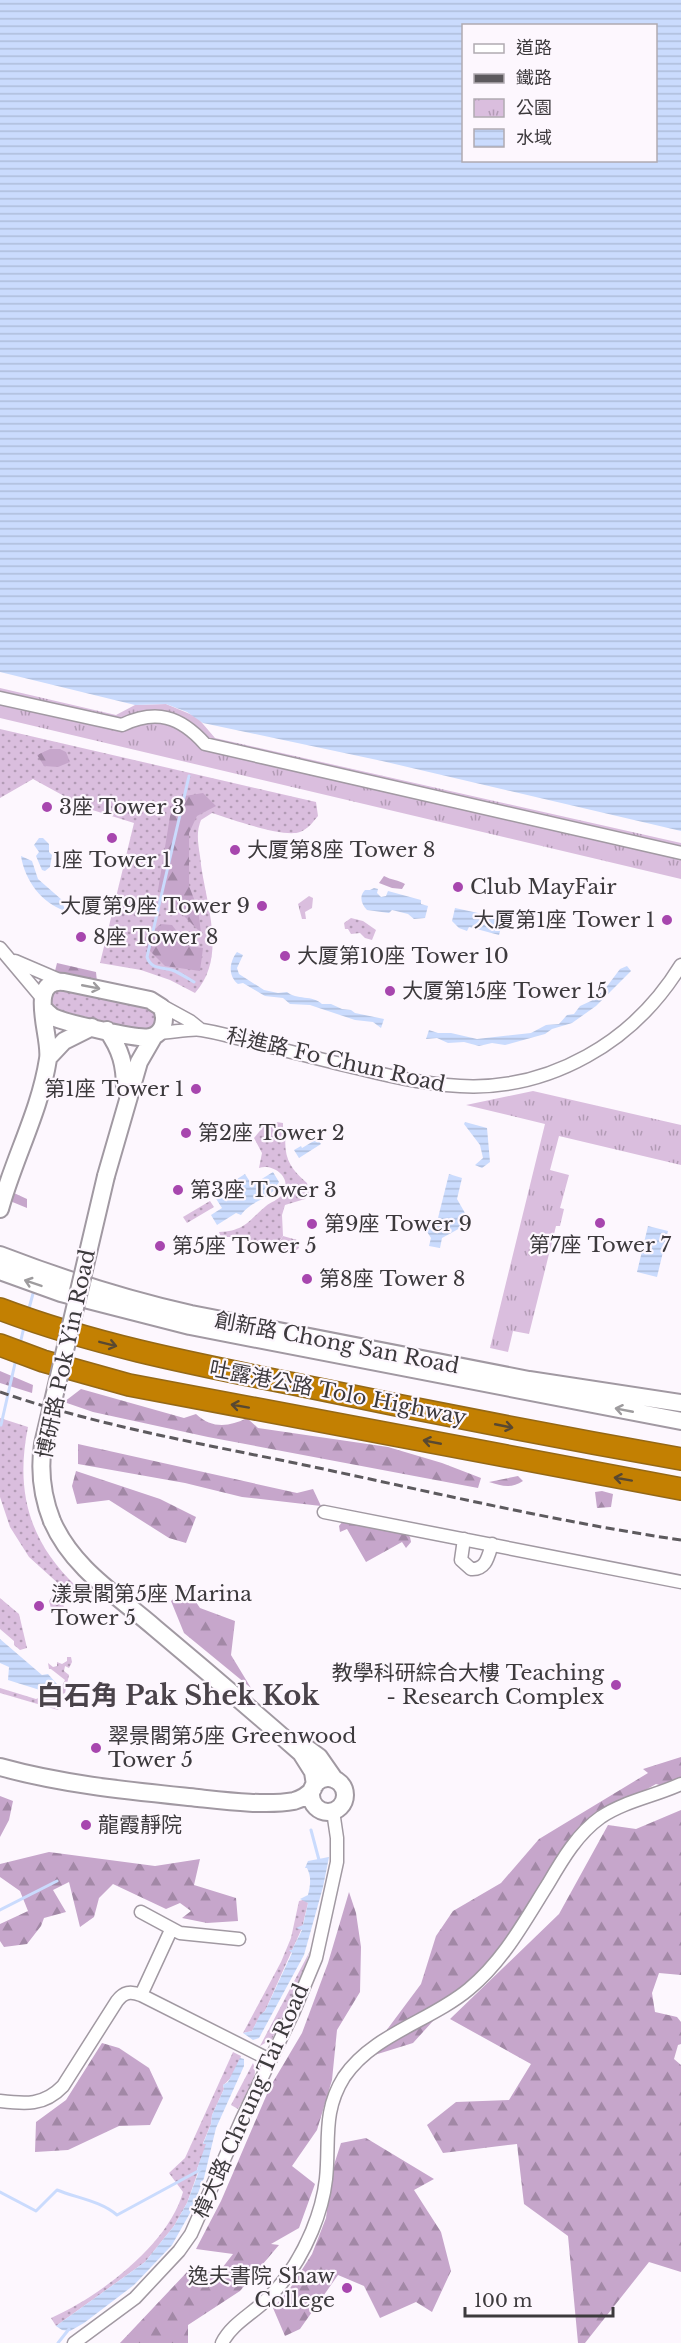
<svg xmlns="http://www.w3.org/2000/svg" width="681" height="2343" viewBox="0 0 681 2343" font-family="'Libre Baskerville','Noto Sans TC',serif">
<defs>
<pattern id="grass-dots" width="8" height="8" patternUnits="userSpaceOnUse" patternTransform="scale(1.5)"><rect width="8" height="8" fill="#dabede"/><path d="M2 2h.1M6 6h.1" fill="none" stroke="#b29bb5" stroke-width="1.8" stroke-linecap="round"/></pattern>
<pattern id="forest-firs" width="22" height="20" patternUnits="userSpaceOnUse" patternTransform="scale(1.5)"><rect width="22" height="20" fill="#c6a6cb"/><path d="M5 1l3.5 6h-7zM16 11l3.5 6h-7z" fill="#a288a6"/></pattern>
<pattern id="park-tufts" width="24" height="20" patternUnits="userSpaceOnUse" patternTransform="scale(1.5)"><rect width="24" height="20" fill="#dabede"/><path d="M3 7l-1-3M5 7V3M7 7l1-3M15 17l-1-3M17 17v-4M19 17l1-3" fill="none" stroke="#b29bb5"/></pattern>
<pattern id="water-rules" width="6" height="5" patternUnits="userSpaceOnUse" patternTransform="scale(1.5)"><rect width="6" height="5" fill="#cadbfd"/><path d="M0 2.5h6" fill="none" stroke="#aebdda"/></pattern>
</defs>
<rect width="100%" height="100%" fill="#fdf7fe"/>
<path fill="url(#grass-dots)" d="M0,729l316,73 2,14c-5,6 -10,13 -18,16 -17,6 -69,-13 -88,-19l-11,7c-5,12 -3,23 -1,36 4,45 29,99 -5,137l-25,-13 -29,-10 -41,-7 34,-140 -48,-15 -53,-29 -33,19z
M351,918l12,3 13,9 -4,10 -7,-2 -5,-5 -9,1 -3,-5h-3l-1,-6z
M60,988l90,21c8,5 7,10 4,18l-11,4 -85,-21 -7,-9 1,-7z
M276,1122l7,1v7l3,2c-3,24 3,36 21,51l2,11 -4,5 -20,6 -3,10 1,21 -9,12h-8l-27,-11h-18l-2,-5c26,-1 29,-11 47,-26 5,-4 12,-6 16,-11 12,-16 -8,-32 -23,-27l3,-15 -8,-15 9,-11z
M210,1201l4,6 -27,16 -4,-6z
M0,1418l28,9c-13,64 1,115 49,160l-6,8 -42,-38 -19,-30 -10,-30z
M55,1593l7,5 2,10 -9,4 -4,-4 -2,-7z
M0,1598l19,16 8,34 -7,2 -6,-5v-4l-14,-12z
M67,1657h4l1,5 -3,6 -4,-2 -1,5 5,4 -4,18 -6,2 1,4h4l-6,11 -58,-17v-5l36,11 25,-11 4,-8 -14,-11h-2l-1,-6 5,4 4,-1v-4l5,2 5,-3z
M306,1899l2,4 -6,25 -37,83 -5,5 -8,15 -9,2 38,-71 10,-24 8,-37z
M310,1951l-8,24 -30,64 -12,7z
M233,2052l8,4c-2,10 -9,23 -18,29l1,4 -12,26 -1,9 -8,19 4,1 -10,25 1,3 -11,31 -13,23 -29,36 -89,64 -5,-8c48,-21 118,-74 132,-126l-14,-19 16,-15z
M253,2063c7,16 -7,32 -15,46l-7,-4z"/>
<path fill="url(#forest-firs)" d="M50,749h10l6,3 4,10 -12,5 -14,-1 -7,-11z
M203,793l13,13 -19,10 -8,17v53l9,23 3,24 -43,-43 15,-92z
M384,876c7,4 15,4 21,8l-3,5 -10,-1 -13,-5z
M161,924l11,1 16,21 15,2 -3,23 -35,-5 -25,-25z
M57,963l39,9 1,10 -42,-11z
M14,1193l13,6v9l-17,-7z
M0,1371l33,14 -1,8 -32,-10z
M81,1389l103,29 12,-4c16,15 33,13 51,4l11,10 130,19 54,16 39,15 -3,10 -270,-51 -115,-25 -29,-10z
M78,1444l219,49 16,-4 8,17 -79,-9 -57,-14 -107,-19z
M76,1471l84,28 36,18 -10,26 -17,-5 -60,-38 -32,4 -5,-18z
M518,1476l5,5c-12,8 -21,5 -34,1z
M602,1491l11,3 -2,13 -14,1 -2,-16z
M343,1521l63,13 4,3 1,5 -5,6 -4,-6 -36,20 -19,-33 -7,3 -1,-6z
M187,1589l13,19 35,13 -4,34 20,33 -67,-55 -13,-32z
M681,1757v34l-25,-7 -69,39 -84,121 -90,99 -61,19 28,-23 41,-55 15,-48 17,-25 48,-28 38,-44 109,-66 -5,-4z
M0,1796l13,5 -4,19 -9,17z
M681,1810v165l-22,-2 -7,20 3,19 22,5 4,5v22l-3,1 -4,14 7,6v207l-32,-10 -64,81h-7l-10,-107 -44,-32 -7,-60 -74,9 -16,-28 29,-23 53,-2 22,-36 -81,-45 109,-105 49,-89 28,4z
M49,1852l106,14 45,-7 -6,26 42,13 2,23 -31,2 -25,-5 9,-7 -11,-8 -14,6 -53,-25 -14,14 -5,19 -14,10 -11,-45 -16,8 13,22 -22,6 -3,8 -14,18 -23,3 -4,-6v-17l28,-13 -8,-20 -20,-14v-13z
M349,1892l7,21 5,34 -1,45 -23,38 -5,50 -15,50 -25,36 23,18 -16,44 -28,16 8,1 -39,46 -52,34v18h-68l68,-72 31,1 14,-18 -37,-5 25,-48 49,-114 32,-54 26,-70z
M102,2043l17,5 30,20 14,30 -13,27 -31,1 -51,24 -33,2 1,-30 30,-22z
M366,2138l68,41 -20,11 27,42 10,39 -19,41 -16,-10 -36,16 -16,-32 -26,-11 -38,54 -15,7 -12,-28 16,-18 23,-36 14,-36 6,-47 9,-28z"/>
<path fill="url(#park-tufts)" d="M0,688l116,27 19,-10 31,-1 31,13 18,21 466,105v36l-681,-161z
M309,896l4,2 -1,10 -7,4 1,7h-4l-4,-15z
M533,1091l148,34v40l-122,-29 -9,34 19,5 -9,33 4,1 -4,17h-4l-27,108 -16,-3 -5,21 -18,-4 55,-224 -79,-19z
M283,1236l14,4 2,8c-7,6 -16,3 -22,-3z"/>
<path fill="url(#water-rules)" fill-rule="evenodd" d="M0,0h681v831l-299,-70 -179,-38 -16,-11 -21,-8 -31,1 -135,-33zM464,26h192v134h-192z
M39,838h4l6,6v8l3,3 -2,12 -5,4 -3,-1 -6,-14 3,-4 -5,-7z
M21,856l11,5 6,18 24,21 3,11c-23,-8 -40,-30 -44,-55z
M374,888l4,1 -1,4 4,4 5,-1 2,-5 33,9v4l7,2 -3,12 -11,1 -6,-5 -16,-4 -3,3 -22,-3c-6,-6 -8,-14 -2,-20h5z
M455,908l46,10 2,2 -4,15 -30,-8 -2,4 -8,-3 -7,-7z
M237,952l6,3 -6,13 2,6 25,16 14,3 9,-1c9,8 26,3 35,12h9l11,5 9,1 4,3 29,6 -3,9 -8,-6 -18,-2 -45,-15 -20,-1 -7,-6 -18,-2 -22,-13 -5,1c-11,-9 -8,-23 -1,-32z
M627,966l4,5 -35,35 -24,17 -20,6 -7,5 -40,11 -13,-2 -13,3 -15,-4 -16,1 -11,-5 -11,1 3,-9 9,3h13l26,6 54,-6 15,-8 13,-1 8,-9 7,-1 6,-8 11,-5 14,-12 15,-20z
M465,1122l22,6 3,34 -8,6 -7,-3 8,-7 -3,-13 -16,-21z
M317,1139l4,5 -22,14 -5,-8 7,-4 1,2z
M273,1172l6,10c-8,19 -26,16 -38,33l-5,-2 -19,12 -6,-10 11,-7 -9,-14 32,-20 7,11z
M449,1174l13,4 -5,21 8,14 -3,14 -20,11 -2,10 -11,-2 2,-8 -7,-11 14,-9z
M648,1226l20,5 -11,46 -20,-5z
M0,1639l42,36 6,-1 9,10 -14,7 -35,-11 1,-13 -9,-4z
M329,1857l-6,30 -19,68 -45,83 -6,2 -10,-7 9,-2 8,-16 5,-4 27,-58 -3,-3h3l10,-20 -6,-2 7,-3 5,-22 -8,-4 8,-4c2,-9 4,-17 -1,-27h-2l3,-7z
M240,2058l4,1v7l-28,62 -12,50 -14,35 -18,32 -38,40 -50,38 -14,8 -8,-1 -6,-4 89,-64 29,-36 13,-23 12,-32 -2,-2 9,-25h-3l8,-20 1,-9 12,-26 -1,-4 5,-3z"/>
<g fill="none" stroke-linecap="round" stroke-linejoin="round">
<path stroke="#cadbfd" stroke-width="3" d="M189,776l-42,181c4,12 13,10 25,13 8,3 15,8 22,12
M28,1312l6,-22
M20,1344l4,-17
M1,1425l15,-66
M311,1830l8,30
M0,1910l57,-29
M0,2192l36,19 21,-21c20,8 44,11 60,25l83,-45
M58,2343l11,-14"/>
<g stroke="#a199a2" stroke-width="15">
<path id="street" d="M0,698l122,27c34,-16 58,-9 83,19l476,109
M0,948l42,50
M15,961l49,21
M157,1003l33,18 10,8
M157,1033c13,0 34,-5 45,-3 18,3 36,8 53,13 34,8 68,17 102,25 84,21 151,32 230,-12 40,-22 70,-52 94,-91
M324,1512l357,70
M464,1539l-3,21 10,9c15,1 17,-12 21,-25
M141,1912l39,21 59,6
M141,1995l30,-65
M0,2101c25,3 44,5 63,-15l54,-85c7,-9 13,-10 24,-6l129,65
M74,2343l61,-45 44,-47 12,-17 51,-115 51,-106 23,-55 21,-96v-24l-4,-27
M222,2343c9,-18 28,-28 42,-41 21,-19 37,-45 48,-71 7,-17 12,-34 14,-52 4,-38 -4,-67 18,-102 29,-43 87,-56 125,-88 35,-29 55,-67 79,-105 14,-24 29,-50 53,-67 24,-16 54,-21 80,-33"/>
</g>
<g stroke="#a199a2" stroke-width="20">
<path id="secondary" d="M107,1030c14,20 18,35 18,59
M48,1058l16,-17 28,-14
M106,1176l33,-114 15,-26
M0,1209c14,-51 40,-98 48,-150 4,-22 -23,-81 16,-77l86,18 11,7c6,11 3,27 -11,30 -12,3 -84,-14 -97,-20 -4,-3 -7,-5 -10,-10
M0,1255c65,25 123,44 191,59l338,66 152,23
M0,1271l61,22 129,33 491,95
M52,1521c21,48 65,74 103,107 49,41 98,83 146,125l12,19 2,13
M301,1744l18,13 16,23
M0,1767c65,18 131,24 198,31 28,3 69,8 96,3 7,-2 14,-6 19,-12
M311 1795a17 17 0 1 1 34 0a17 17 0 1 1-34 0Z"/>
</g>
<g stroke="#946817" stroke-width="24">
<path id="highway" d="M0,1309c95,36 194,55 294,75 129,27 258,52 387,75
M0,1345l43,16 86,24 552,104"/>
</g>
<use href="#street" stroke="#fff" stroke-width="12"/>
<use href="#secondary" stroke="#fff" stroke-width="16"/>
<use href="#highway" stroke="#c38002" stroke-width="21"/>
<path stroke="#5d5a5e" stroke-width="3" stroke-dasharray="9 4.5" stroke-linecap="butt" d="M0,1392c102,35 209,53 314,75 122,26 244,55 367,73"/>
<g stroke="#a199a2" stroke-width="20" stroke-linecap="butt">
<path id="secondary-bridge" d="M52,1521c-10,-25 -13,-50 -9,-77l63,-268"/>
</g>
<use href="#secondary-bridge" stroke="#fff" stroke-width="16"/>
</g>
<defs><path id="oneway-shaft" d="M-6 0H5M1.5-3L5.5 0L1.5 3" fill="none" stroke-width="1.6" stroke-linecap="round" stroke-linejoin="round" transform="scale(1.5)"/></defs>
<g stroke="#9e9c9e">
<use href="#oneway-shaft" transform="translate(91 987) rotate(11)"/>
<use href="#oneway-shaft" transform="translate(33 1283) rotate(-161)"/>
<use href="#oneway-shaft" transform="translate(624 1410) rotate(-169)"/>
</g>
<g stroke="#584831">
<use href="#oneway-shaft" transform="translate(108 1344) rotate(14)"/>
<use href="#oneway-shaft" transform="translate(240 1406) rotate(-170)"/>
<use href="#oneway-shaft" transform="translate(504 1426) rotate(11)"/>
<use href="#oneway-shaft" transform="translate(432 1442) rotate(-169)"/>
<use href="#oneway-shaft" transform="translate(623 1479) rotate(-170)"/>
</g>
<g fill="#a746ae" stroke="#fdf7fe" stroke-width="2">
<circle cx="47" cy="807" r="6"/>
<circle cx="112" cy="838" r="6"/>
<circle cx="235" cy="850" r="6"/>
<circle cx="458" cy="887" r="6"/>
<circle cx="262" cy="906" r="6"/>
<circle cx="667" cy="920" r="6"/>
<circle cx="81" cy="937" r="6"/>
<circle cx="285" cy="956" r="6"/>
<circle cx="390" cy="991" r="6"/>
<circle cx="196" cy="1089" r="6"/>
<circle cx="186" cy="1133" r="6"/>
<circle cx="178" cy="1190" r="6"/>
<circle cx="600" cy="1223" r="6"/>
<circle cx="312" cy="1224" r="6"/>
<circle cx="160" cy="1246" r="6"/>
<circle cx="307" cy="1279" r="6"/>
<circle cx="39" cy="1606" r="6"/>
<circle cx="616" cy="1685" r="6"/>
<circle cx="96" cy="1748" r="6"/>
<circle cx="86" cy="1825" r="6"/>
<circle cx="347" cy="2288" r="6"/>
</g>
<g text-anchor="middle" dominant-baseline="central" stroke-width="4.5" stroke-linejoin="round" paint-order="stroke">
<g font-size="21" fill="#3d3a3d" stroke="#fdf7fe" text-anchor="start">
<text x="59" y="807">3座 Tower 3</text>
<text x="247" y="850">大厦第8座 Tower 8</text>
<text x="112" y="860" text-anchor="middle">1座 Tower 1</text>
<text x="470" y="887">Club MayFair</text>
<text x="250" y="906" text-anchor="end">大厦第9座 Tower 9</text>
<text x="655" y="920" text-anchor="end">大厦第1座 Tower 1</text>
<text x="93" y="937">8座 Tower 8</text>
<text x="297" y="956">大厦第10座 Tower 10</text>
<text x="402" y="991">大厦第15座 Tower 15</text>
<text x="184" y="1089" text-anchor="end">第1座 Tower 1</text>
<text x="198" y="1133">第2座 Tower 2</text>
<text x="190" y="1190">第3座 Tower 3</text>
<text x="324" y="1224">第9座 Tower 9</text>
<text x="600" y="1245" text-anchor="middle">第7座 Tower 7</text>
<text x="172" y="1246">第5座 Tower 5</text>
<text x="319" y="1279">第8座 Tower 8</text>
<text x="51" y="1594">漾景閣第5座 Marina<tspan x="51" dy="24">Tower 5</tspan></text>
<text x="604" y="1673" text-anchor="end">教學科研綜合大樓 Teaching<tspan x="604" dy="24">- Research Complex</tspan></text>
<text x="108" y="1736">翠景閣第5座 Greenwood<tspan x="108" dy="24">Tower 5</tspan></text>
<text x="98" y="1825">龍霞靜院</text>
<text x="335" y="2276" text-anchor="end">逸夫書院 Shaw<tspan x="335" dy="24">College</tspan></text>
</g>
<g font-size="21" fill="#3d3a3d" stroke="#fdf7fe">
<text transform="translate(336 1060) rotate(13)">科進路 Fo Chun Road</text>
<text transform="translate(337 1343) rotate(11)">創新路 Chong San Road</text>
<text transform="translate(66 1354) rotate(-78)">博研路 Pok Yin Road</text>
<text transform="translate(338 1393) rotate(11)">吐露港公路 Tolo Highway</text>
<text transform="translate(251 2101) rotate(-66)">樟大路 Cheung Tai Road</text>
</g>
<g font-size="27" font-weight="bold" fill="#4a434a" stroke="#fdf7fe">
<text x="178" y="1695">白石角 Pak Shek Kok</text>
</g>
</g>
<rect x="462" y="24" width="195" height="138" fill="#fdf7fe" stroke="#b0abb1" stroke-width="1.5"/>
<rect x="474" y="44" width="30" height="9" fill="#ffffff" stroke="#b0abb1" stroke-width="1.5"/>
<text x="516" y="54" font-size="18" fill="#3d3a3d">道路</text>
<rect x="474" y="74" width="30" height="9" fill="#5d5a5e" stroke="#b0abb1" stroke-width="1.5"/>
<text x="516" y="84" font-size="18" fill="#3d3a3d">鐵路</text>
<rect x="474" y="99" width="30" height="18" fill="url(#park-tufts)" stroke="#b0abb1" stroke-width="1.5"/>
<text x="516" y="114" font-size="18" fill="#3d3a3d">公園</text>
<rect x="474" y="129" width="30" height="18" fill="url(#water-rules)" stroke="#b0abb1" stroke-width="1.5"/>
<text x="516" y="144" font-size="18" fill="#3d3a3d">水域</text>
<path d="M465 2307v9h148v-9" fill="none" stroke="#3d3a3d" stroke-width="3"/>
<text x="474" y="2307" font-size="18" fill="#3d3a3d" stroke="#fdf7fe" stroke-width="4.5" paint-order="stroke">100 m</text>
</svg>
